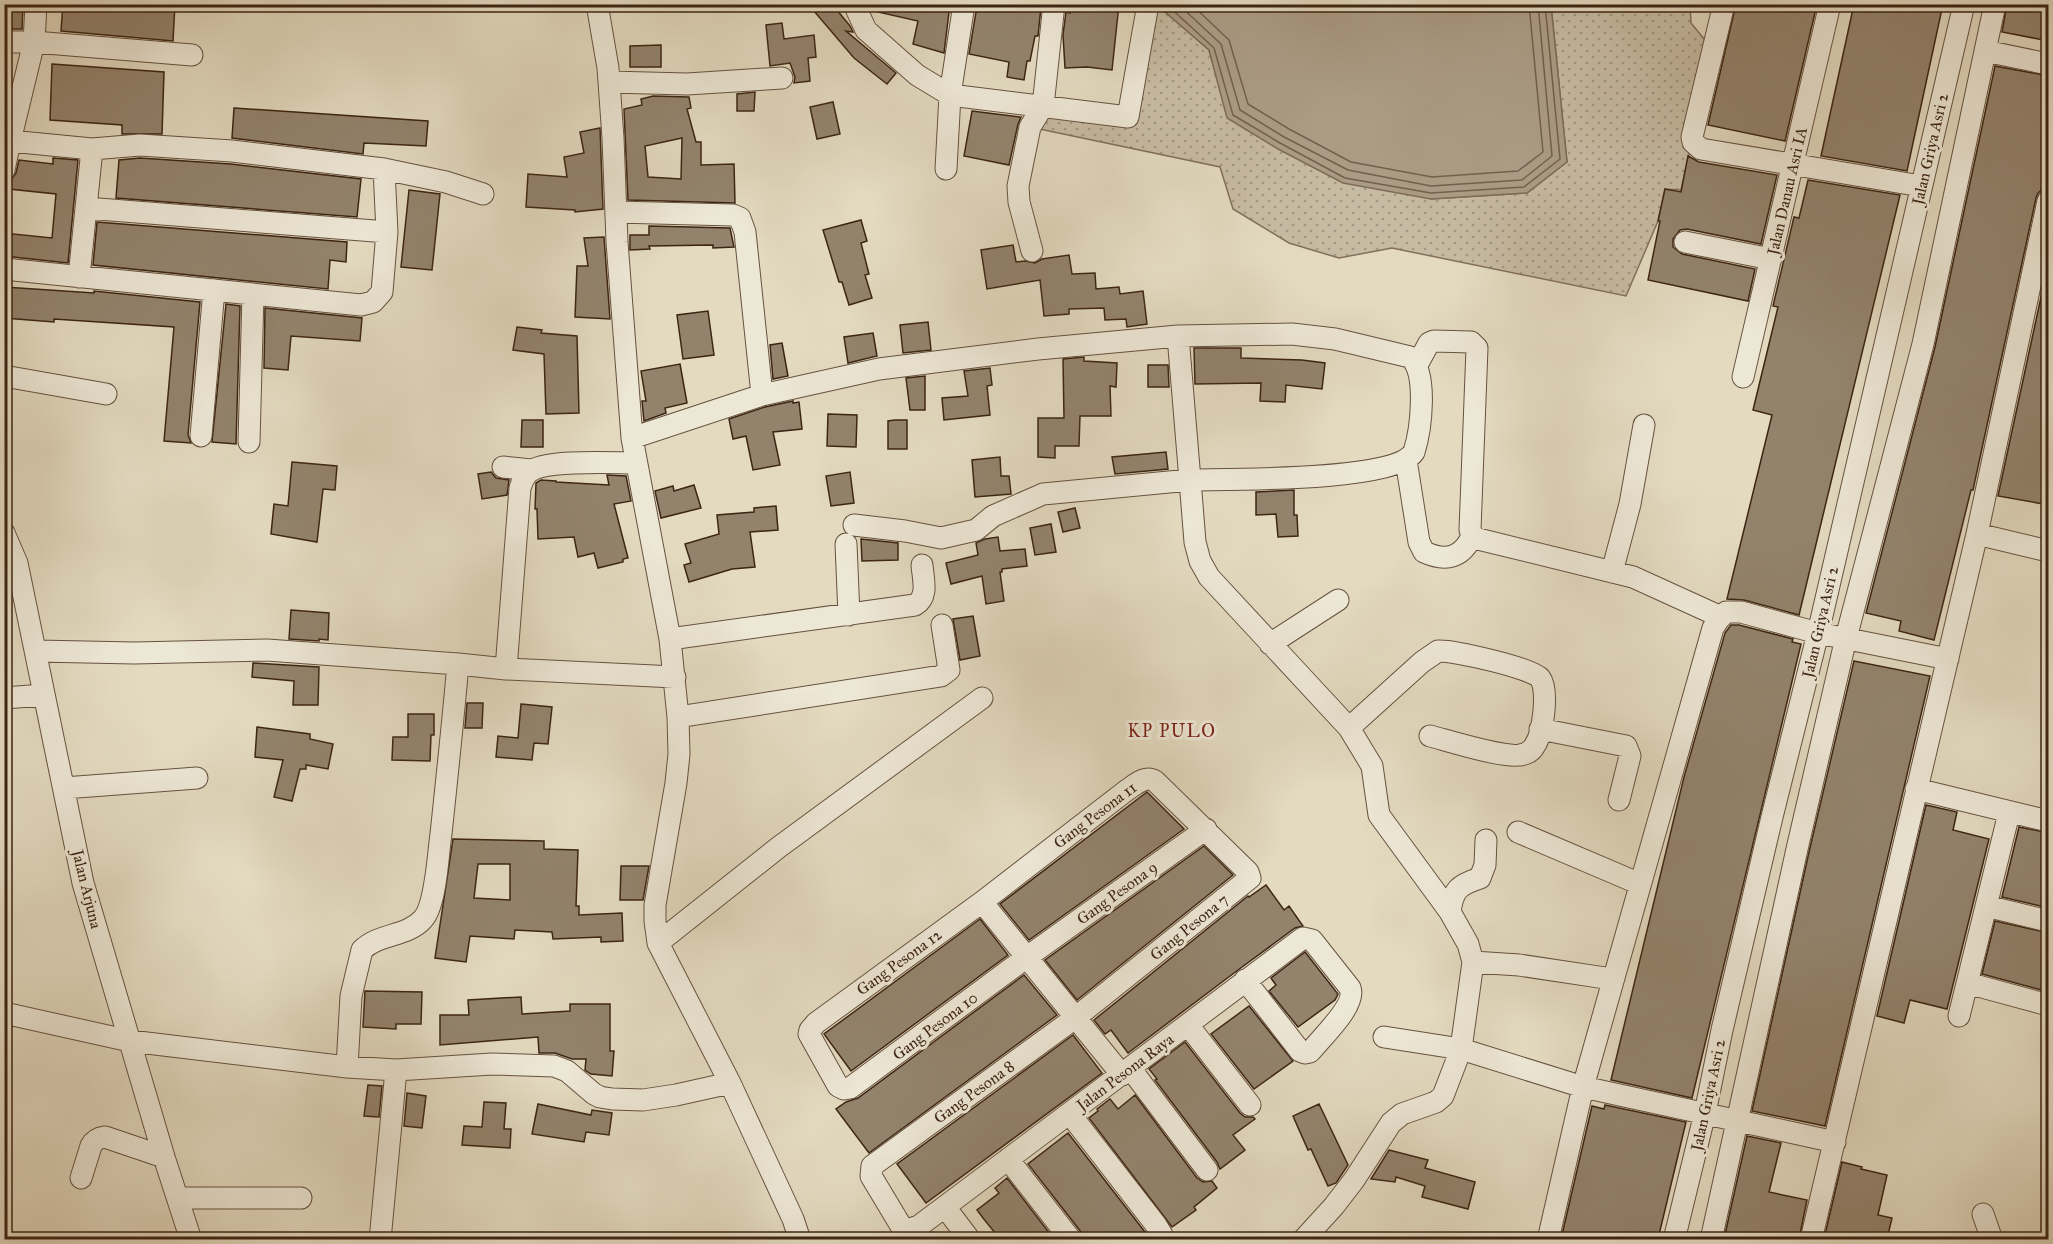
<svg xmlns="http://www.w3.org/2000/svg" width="2053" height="1244" viewBox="0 0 2053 1244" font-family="'IM FELL Great Primer',serif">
<defs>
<pattern id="grass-dots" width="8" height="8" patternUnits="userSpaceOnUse" patternTransform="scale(1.5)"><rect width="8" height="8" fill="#c7bba3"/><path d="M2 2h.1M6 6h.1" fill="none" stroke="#a39884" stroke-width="1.8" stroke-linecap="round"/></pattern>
</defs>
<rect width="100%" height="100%" fill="#e3dac0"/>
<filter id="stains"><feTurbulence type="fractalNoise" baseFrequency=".00333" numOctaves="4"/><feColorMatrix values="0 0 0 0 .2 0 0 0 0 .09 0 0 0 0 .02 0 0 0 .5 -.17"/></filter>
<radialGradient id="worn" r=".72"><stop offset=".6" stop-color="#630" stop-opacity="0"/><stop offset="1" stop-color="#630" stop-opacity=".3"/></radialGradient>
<path fill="url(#grass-dots)" stroke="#82705c" stroke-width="1.5" d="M1157,5l52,45 19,68 203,81 96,-6 40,-31 -16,-157h139l1,18 22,27 -32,140 -16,-1 -7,32 -32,75 -234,-48 -53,10 -50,-15 -56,-34 -13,-42 -190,-40 13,-21 85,11z"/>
<path fill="#ab9c86" stroke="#7f6c58" stroke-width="1.5" d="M1157,5h394l16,157 -40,31 -96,6 -88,-16 -65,-34 -51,-31 -18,-68z"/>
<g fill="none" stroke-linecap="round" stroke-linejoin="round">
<path stroke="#74604d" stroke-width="1.5" d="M1166,4l48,44 19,67 47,28 65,35 86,15 93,-6 36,-28 -15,-155
M1178,4l43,40 19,66 44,27 64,33 83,16 91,-6 30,-24 -14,-152
M1191,4l38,36 19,64 41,25 62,33 81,15 86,-6 25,-19 -14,-148"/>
</g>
<path fill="#93836d" stroke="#3d2514" stroke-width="1.5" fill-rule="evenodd" d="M4,4l19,1 -1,24h-18z
M63,4h112l-2,37 -112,-10z
M808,4h24l18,22 3,6 -7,-1 50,42 -9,11 -33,-26z
M879,4h71l-6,49 -31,-9 5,-23 -40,-9z
M981,4h49l11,3 -3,29h-3l-5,25h-3l-3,19 -17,-3 2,-15 -40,-8 7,-42h3z
M1071,4h48l-7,66 -25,-3 -22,1 -2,-33 3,-23 4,1z
M1736,4h81l-32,137 -77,-16z
M1854,4h89l-36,167 -86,-15z
M2007,4h42v37l-47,-9z
M782,23l2,16 30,-4 2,22 -8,1 2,23 -16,2 1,-6 -5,-14 -20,3 -4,-41z
M661,45v22h-31v-21z
M52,64l112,8 -2,62h-40v-9l-72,-5z
M1995,66l54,10v91l-6,22 -5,4 -2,5 -63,292h-2l-37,150 -35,-9 2,-10 -35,-8 69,-266z
M755,92l-1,19h-17v-17z
M653,96l36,1 2,11 -4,1 9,33h5v23l33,-1 1,39 -107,-3 -4,-91 18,-4 -1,-6zM682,138l-1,41 -33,-2 -3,-31z
M833,102l7,32 -23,5 -7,-32z
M234,108l194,13 -2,25 -62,-3 -1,11 -131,-16z
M972,111l49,6 -3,7 -9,41 -45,-9z
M600,128l3,81 -28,3v-2l-49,-3 2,-33 39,3 -3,-20 20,-4 -4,-21z
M1688,156l11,6 78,13 -16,69 -74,-15 -7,1 -7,9v8l9,7 73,15 -7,32 -100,-21 12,-59h-2l7,-32 16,3z
M53,158l25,2 -10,103 -64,-7v-23l48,5 4,-44 -47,-5 1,-8 6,-8 3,-13 34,4z
M140,158l91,6 130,15 -4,38 -241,-19 3,-38z
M1808,180l92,15 -101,420 -55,-15 -17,-1 45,-184 -19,-5 25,-103 -5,-1 21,-89 5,1z
M409,190l31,4 -8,76 -31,-3z
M861,220l6,21 -6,2 8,31 -4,1 7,23 -23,7 -7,-23h-3l-16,-52z
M97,222l250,20 -1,20 -16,-2 -2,29 -235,-24z
M649,226l81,2 4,19 -21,1v-3l-64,1 1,3 -20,1v-15h19z
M604,237l6,82 -35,-2 2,-51h11l-4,-28z
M1013,245l3,17 9,-1 10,2 7,-4 27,-4 3,19 23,-1 1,16 23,-2 1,7 23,-3 4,33 -20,3 -1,-8 -21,1 -1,-12 -35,1v5l-25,2 -4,-36 -53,9 -6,-39z
M2049,260v245l-51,-9z
M4,287l90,6v-2l106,11 -12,133 3,8 -27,-2 10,-114 -120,-8v3l-50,-4z
M226,304l14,2 -4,138 -24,-2z
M265,308l97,10 -2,23 -69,-5 -3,34 -24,-2z
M708,311l6,44 -31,4 -6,-44z
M928,322l3,28 -28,3 -3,-28z
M517,327l25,3 -1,3 36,3 2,77 -33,1 -2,-60 -31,-4z
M873,333l4,23 -29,7 -4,-26z
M782,343l6,33 -15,3 -3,-34z
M1194,348h47v10l61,2 23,3 -3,26 -36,-4 -1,17 -25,-1 1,-18 -66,1z
M1084,357v4l33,2 -1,24 -6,-1 1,30h-31l-1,30h-24v12l-17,-1v-39h26l-1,-59z
M680,364l7,39 -22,5 1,5 -22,8 -2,-20h4l-5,-30z
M1148,365h20l1,22h-21z
M990,368l2,17 -5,1 3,29 -46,5 -2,-22 26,-2 -4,-25z
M925,376v34h-15l-4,-32z
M793,401v2l6,-1 3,27 -29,3 7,33 -27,5 -7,-34 -13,3 -4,-20 36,-12z
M828,414l29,1 -1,32 -29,-1z
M522,420h21v27h-22z
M895,420h12v29h-19v-28z
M1166,452l2,17 -53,5 -3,-17z
M1000,457l1,19h8l2,18 -36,3 -3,-37z
M292,462l45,4 -2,24 -12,-1 -6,53 -46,-8 3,-30 14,2z
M491,472l5,6 13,2 -2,15 -25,4 -4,-25z
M850,472l4,31 -23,3 -5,-30z
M607,475l19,1 5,25 -17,3 14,54 -5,1v3l-25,6 -4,-15 -16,4 -4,-20 -36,2 -1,-30h-2l1,-26 5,-3 15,1v1l53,3z
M694,485l7,23 -40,10 -6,-27 18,-5 1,5z
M1294,490v25h3l1,21 -20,1 -2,-23 -20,1v-23z
M776,506l2,24 -28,2 5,35 -23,2 -43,13 -5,-17 7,-2 -6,-19 34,-10 -2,-19 37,-3v-4z
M1075,508l5,20 -17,4 -5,-20z
M1051,524l5,28 -21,3 -5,-27z
M998,537l2,14 25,-2 2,17 -25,3v3h-2l4,29 -18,3 -4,-28 -31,8 -5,-21 32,-8 -2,-12 9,-4z
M861,539l37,4v17l-36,1z
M291,610l38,3 -1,27 -9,-1v2l-30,-2z
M973,616l7,40 -20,4 -7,-41z
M1731,625h8l54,14 -1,3 9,2 -109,454 -81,-18 73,-303 41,-144z
M1854,661l76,15 -105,450 -73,-15 57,-259z
M253,663l66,4 -1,38h-25l1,-24 -42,-4z
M467,703h16l-1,25h-17z
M521,704l31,3 -4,37 -14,-1 -2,17 -36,-3 2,-21 20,2z
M408,714h26v21h-3l-1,26 -38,-1 1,-23h15z
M257,727l53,7v5l23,5 -5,25 -22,-4v4h-6l-8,32 -18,-4 9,-37 -28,-3z
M1147,792l37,37 -155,111 -29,-36z
M1926,805l31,7 -4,18 36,9 -42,170 -37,-9 -6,23 -27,-7z
M2019,827l30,6v75l-47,-11z
M453,839l91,2v8l34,1 -2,56h3v9l43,-2 1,28 -22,1v-5l-48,2 -1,-7 -37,-2 -1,9 -44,-3 -4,26 -31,-4zM478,864h32v36l-36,-2z
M1204,846l29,29 -156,125 -32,-40z
M621,866h28l-6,34h-23z
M1266,885l18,25 5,-4 14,20 -8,2 -57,42 -110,83 -17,-23 -6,4 -11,-14 154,-124 1,1z
M980,919l28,36 -157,116 -27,-37z
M1995,921l54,12v59l-67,-18z
M1305,952l33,42 -3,6 -37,27 -29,-36 7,-6 -5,-7z
M1024,975l33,40 -188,138 -33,-44 10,-7 12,-4z
M365,991l57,1 -1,32h-25v5l-33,-2z
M521,997l1,17 48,-3v-7h40v47h4l-2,25 -21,-2 -6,-4 1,-11h-14l-17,-6h-16l-1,-16 -98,8v-30h29l-1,-15z
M1249,1006l44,55 -39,28 -43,-55z
M1073,1035l29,38 -176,130 -29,-39z
M1185,1042l55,71 5,4h8l2,2 -22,16 12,15 -25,19 -3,-7 -62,-82 2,-1 -8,-10z
M368,1085l14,1 -3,31 -15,-1z
M407,1093l19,3 -4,32 -18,-2z
M1135,1095l62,83 6,4 9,-1 5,7 -23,19 2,3 -24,17 -83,-109 9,-7 -1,-2 13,-10 8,10z
M484,1102l22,1 -2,26h7l-1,19 -48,-3 2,-19 18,1z
M538,1104l53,11 1,-5 20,3 -3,22 -23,-3 -2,10 -52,-8z
M1319,1104l29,61 -12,18 -8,3 -17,-37 -3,1 -15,-34z
M1605,1105l81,17 -28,117h-97l31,-133 12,3z
M1068,1133l77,99 4,7h-65l-3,-7 -53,-68z
M1747,1136l34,7 -12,49 38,8 -8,39h-75z
M1389,1150l39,10 -3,8 50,14 -7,27 -46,-12 3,-11 -29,-9 -1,5 -24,-3z
M1842,1162l20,5 -1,2 26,6 -9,40 14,3 -5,21h-63z
M1007,1178l47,61h-54l-17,-21 -6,-8 22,-17 -4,-5z"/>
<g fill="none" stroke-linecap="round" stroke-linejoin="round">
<g stroke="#66523f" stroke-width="23">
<path id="minor" d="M597,4l11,64 5,70 4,104 15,196 38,201 8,78 1,37 -3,29 -21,122v16l3,22 72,140 63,136 7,21
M854,4l12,26 51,45 33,20 178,22 20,-113
M1724,4l-32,133 1,5 8,7 220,37
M4,42h30l158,13
M1985,51l63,13
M609,82l78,2 95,-6
M4,140l6,1 24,-99 2,-38
M946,169l4,-74 14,-91
M4,170l6,-29 82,8 48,-4 92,6 152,18 62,13 37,12
M86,208l301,24
M616,212l117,3 7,3 5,14 17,163
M1685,242l86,17
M1032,251l-13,-49 -1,-16 12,-59 13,-21 11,-102
M4,269l357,36 12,-3 9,-10 5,-60 -3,-63
M79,277l13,-128
M1417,365l12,-22 5,-2 37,1 6,6 -7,182 4,8 159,39 88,40
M4,376l102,18
M1743,377l87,-373
M201,436l13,-146
M632,438l130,-43 117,-26 159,-20 140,-13 114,-2 43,5 75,18c18,16 11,73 4,95 -20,30 -185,27 -224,28l-12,-144
M249,442l4,-148
M1406,460l13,82 5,10c22,10 38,6 48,-16
M503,467l28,3
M854,525l51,6 36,7 35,-8 17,-14 50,-22 147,-14 5,62 5,19 9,16 140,151 23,38 7,49 71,97 18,32 5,18 -12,87 -18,47 -7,6 -34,12 -11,9 -37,57 -20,26 -31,34
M4,533l13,30 66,320 81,274 27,83
M1977,534l71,17
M846,544l3,71
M1612,572l18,-68 14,-79
M670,639l245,-34c14,-8 8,-26 7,-40
M1270,644l68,-44
M37,651l97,2 133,-3 191,14
M506,669l169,8
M4,698l39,-3
M678,717l263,-41 8,-6 -7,-45
M1349,728l73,-66 16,-11c14,-1 94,17 102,27 9,12 3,55 -5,67 -3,6 -8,9 -15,10 -17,3 -71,-14 -90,-19
M1540,729l86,17 4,10 -11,44
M64,788l133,-10
M1916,789l132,32
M1206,829l-179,128 -177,131 -6,1 -6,-3 -29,-52 1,-4 6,-7 166,-121 145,-112c9,-6 18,-15 28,-9l93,91 2,6 -175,140 -203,148 -1,10 33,55 15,-5 384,-288 9,2 38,48c7,17 -29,50 -40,64l-5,1 -5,-2 -55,-71
M1518,832l122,52
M982,902l140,173
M1986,906l62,15
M1450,912c3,-22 8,-27 30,-34l5,-13 1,-25
M658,943l121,-96 203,-149
M1473,962l46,3 93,14
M1967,983l81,22
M4,1013l126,28 217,26 49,3 96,-6 62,2 13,5 27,23 6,3 12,2 31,1 33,-5 54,-12
M1959,1016l50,-203
M1188,1025l62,80
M1384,1037l77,12 122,38 252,55
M347,1067l4,-71 11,-46c17,-17 45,-13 61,-31 13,-14 15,-65 18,-85 6,-57 12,-113 17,-170l48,5 14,-181c2,-6 4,-12 9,-16 17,-13 83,-9 107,-9
M1130,1068l77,102
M1070,1114l86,111 6,10v5
M1008,1159l63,81
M81,1178l10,-32c3,-6 7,-8 14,-9l59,20
M178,1198h123
M945,1207l25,33
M1983,1214l9,26
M380,1240l16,-170
M1548,1240l35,-153 130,-459 6,-9 7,-7h15l77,21 130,26
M1674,1240l31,-127 17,-83 50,-213 46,-184 146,-629
M1711,1240l86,-391 49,-211 77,-294 72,-340
M1811,1240l166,-706 71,-333"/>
</g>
<use href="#minor" stroke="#ede7d6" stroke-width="21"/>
</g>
<g text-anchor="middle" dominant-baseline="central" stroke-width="6" stroke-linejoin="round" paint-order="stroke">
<g font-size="16" fill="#3d2514" stroke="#ede7d6">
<text transform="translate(1930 149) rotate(-77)">Jalan Griya Asri 2</text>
<text transform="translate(1787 191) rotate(-77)">Jalan Danau Asri IA</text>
<text transform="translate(1820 622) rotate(-77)">Jalan Griya Asri 2</text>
<text transform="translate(1095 815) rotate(-37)">Gang Pesona 11</text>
<text transform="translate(87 889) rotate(76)">Jalan Arjuna</text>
<text transform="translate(1117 893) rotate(-36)">Gang Pesona 9</text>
<text transform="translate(1189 927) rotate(-39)">Gang Pesona 7</text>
<text transform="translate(899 962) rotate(-36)">Gang Pesona 12</text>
<text transform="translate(935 1026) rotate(-37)">Gang Pesona 10</text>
<text transform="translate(1125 1072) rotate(-37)">Jalan Pesona Raya</text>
<text transform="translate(974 1092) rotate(-36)">Gang Pesona 8</text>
<text transform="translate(1708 1095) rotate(-78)">Jalan Griya Asri 2</text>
</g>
<g font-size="18" letter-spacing="1.5" fill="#7a1f14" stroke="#ede7d6">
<text x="1172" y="731">KP PULO</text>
</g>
</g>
<rect width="2053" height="1244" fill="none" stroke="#e3dac0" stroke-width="24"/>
<rect x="6" y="6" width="2041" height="1232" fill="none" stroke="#3d2514" stroke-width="3"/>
<rect x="12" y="12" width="2029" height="1220" fill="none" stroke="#3d2514" stroke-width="1.5"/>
<rect width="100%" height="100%" filter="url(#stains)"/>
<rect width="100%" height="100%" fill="url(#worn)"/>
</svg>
